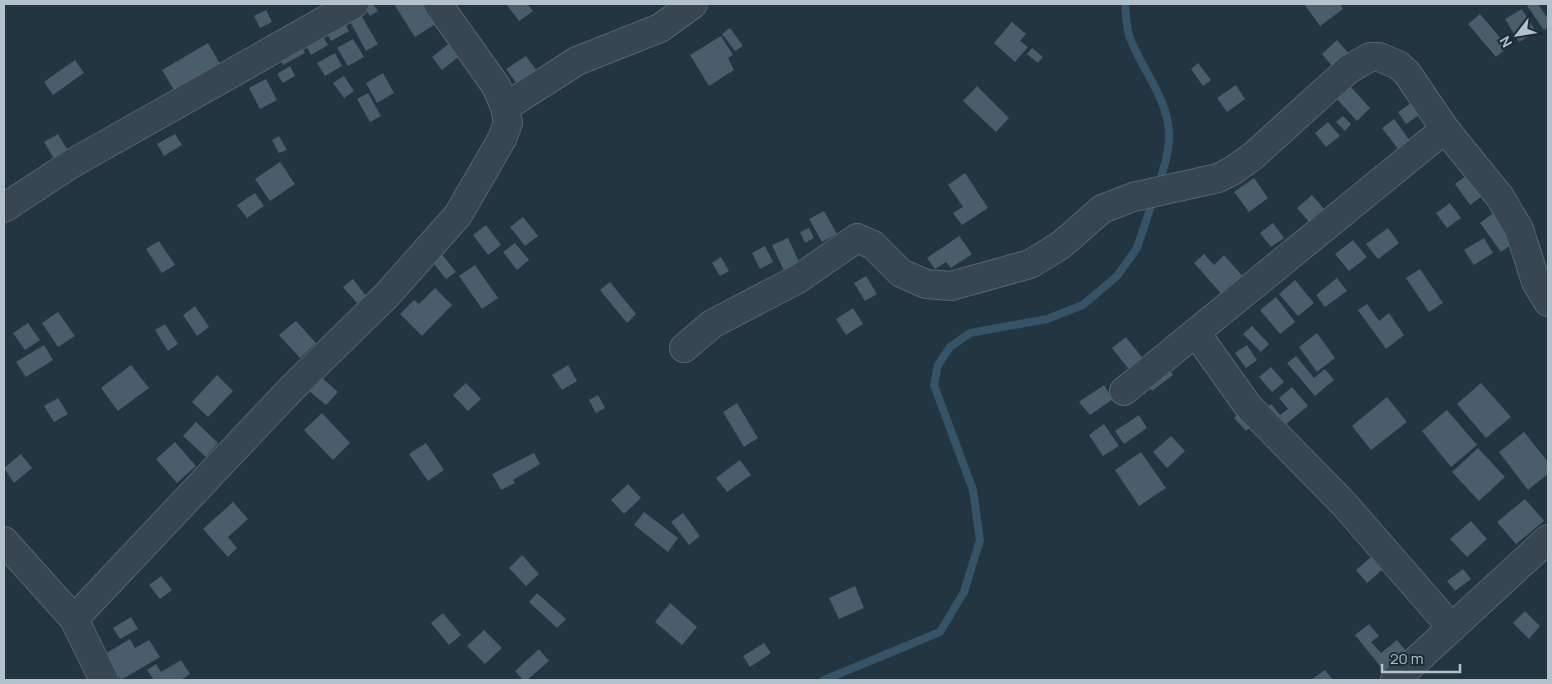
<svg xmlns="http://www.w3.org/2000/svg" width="1552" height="684" viewBox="0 0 1552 684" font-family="Manrope,sans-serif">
<rect width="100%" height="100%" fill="#233541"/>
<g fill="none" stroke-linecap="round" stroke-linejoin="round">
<path stroke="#365469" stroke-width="8" d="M1125,4c1,11 1,24 5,34 12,32 38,60 39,96 1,17 -6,36 -11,52
M824,680l116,-48 24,-40 16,-52 -7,-50 -39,-105 4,-20 12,-18 20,-14 77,-14 36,-14 34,-29 20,-28 17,-51"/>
</g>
<path fill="#495d6a" d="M362,4h11l5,7 -8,5z
M394,4h31l12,19 -22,14z
M506,4h21l6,7 -14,10z
M1304,4h36l3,5 -23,17z
M1531,4h7l10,15v8l-4,3 -17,-24z
M1522,9l14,23 -17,10 -14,-23z
M266,10l6,12 -12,6 -6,-12z
M358,10l20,34 -12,7 -19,-35z
M1480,14l28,33 -12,10 -28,-33z
M342,18l7,13 -18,10 -7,-13z
M1012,22l14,12 -6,7 8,6 -13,15 -21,-19z
M730,28l13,18 -8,5 -13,-17z
M320,31l8,14 -17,10 -8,-15z
M721,36l12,19 -5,3 6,12 -25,16 -19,-31z
M353,39l11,18 -16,9 -11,-18z
M298,40l7,13 -22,12 -7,-13z
M1337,40l16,18 -16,14 -15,-18z
M452,41l10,13 -20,16 -10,-13z
M208,43l15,26 -46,26 -15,-25z
M1032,48l11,9 -5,6 -11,-9z
M335,53l7,13 -17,10 -8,-13z
M526,56l14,19 -20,13 -14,-19z
M75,60l9,13 -31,22 -9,-13z
M1198,63l13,17 -8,6 -12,-17z
M290,66l5,10 -12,7 -6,-9z
M383,73l11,20 -17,10 -11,-20z
M344,76l10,15 -10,7 -11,-15z
M266,79l11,21 -17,9 -11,-21z
M1236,85l9,14 -18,13 -10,-14z
M1349,85l21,23 -13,13 -22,-24z
M977,86l32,32 -13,14 -33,-31z
M368,93l13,23 -11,6 -13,-23z
M1414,101l8,12 -16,11 -8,-12z
M1343,116l8,8 -6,7 -9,-9z
M1394,119l19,26 -12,8 -19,-25z
M1328,122l12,14 -14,11 -11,-14z
M58,134l13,22 -14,8 -13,-22z
M175,134l7,11 -18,11 -7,-12z
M279,136l8,14 -8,3 -7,-13z
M280,162l15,22 -25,17 -15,-22z
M965,173l23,35 -26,17 -9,-12 10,-6 -15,-22z
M1466,176l15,21 -11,8 -15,-21z
M1254,178l14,20 -19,14 -15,-20z
M255,193l9,13 -17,12 -10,-13z
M1312,195l19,22 -15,13 -19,-22z
M1450,203l11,15 -14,10 -11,-15z
M824,211l13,23 -15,8 -13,-23z
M1496,211l22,29 -17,12 -21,-29z
M523,217l15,19 -13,10 -15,-19z
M1273,223l11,15 -13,9 -11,-14z
M486,225l15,20 -13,10 -15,-20z
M809,228l5,10 -9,5 -5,-11z
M1388,228l11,15 -21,16 -12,-15z
M959,236l13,18 -21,14 -5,-6 -11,7 -8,-11z
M788,238l12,26 -16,7 -12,-26z
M1484,238l9,15 -19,12 -10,-15z
M1353,240l14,17 -18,14 -14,-17z
M159,241l16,24 -13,8 -16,-24z
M515,243l14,17 -12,10 -14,-18z
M765,246l8,16 -13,7 -8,-16z
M441,253l15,19 -10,7 -15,-19z
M1204,254l10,11 10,-10 22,25 -21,18 -31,-35z
M721,257l8,14 -9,5 -8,-13z
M475,265l23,33 -16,11 -23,-33z
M1420,269l23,34 -14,9 -23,-34z
M866,276l11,18 -12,7 -11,-18z
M1337,278l10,13 -22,16 -9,-12z
M353,279l13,17 -9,7 -14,-16z
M1295,280l19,23 -16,13 -19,-22z
M610,282l26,32 -9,9 -27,-33z
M435,288l17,17 -30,31 -22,-22 14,-14 5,4z
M1276,297l19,25 -15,12 -20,-24z
M1367,304l12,17 10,-8 15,22 -18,14 -28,-39z
M195,306l14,21 -12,9 -14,-21z
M853,308l10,16 -17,11 -10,-16z
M58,312l17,24 -17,11 -16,-24z
M296,321l20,22 -16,15 -21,-23z
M28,323l12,17 -15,10 -12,-17z
M165,324l13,20 -10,7 -13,-21z
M1252,326l17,18 -8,8 -18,-18z
M1317,333l18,25 -18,14 -18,-25z
M1126,337l19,24 -14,11 -19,-24z
M44,345l9,15 -27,17 -10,-15z
M1247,345l10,15 -11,8 -11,-15z
M1296,356l18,22 11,-9 9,11 -19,16 -28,-33z
M131,365l18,23 -31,23 -17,-23z
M568,365l9,16 -15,9 -10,-15z
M1167,367l6,8 -21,16 -6,-9z
M1271,367l13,15 -12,10 -13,-15z
M217,375l16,16 -25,26 -16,-15z
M320,376l18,16 -12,13 -18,-15z
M466,383l15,16 -13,12 -15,-16z
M1481,383l30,34 -25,21 -29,-34z
M1104,385l9,14 -23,16 -11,-13z
M1292,387l16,19 -29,24 -16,-19 8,-7 9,11 8,-6 -9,-11z
M598,395l7,13 -9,5 -7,-13z
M1387,397l20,25 -36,28 -19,-24z
M58,398l10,16 -14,8 -10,-16z
M737,403l21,35 -14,9 -21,-35z
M1447,410l30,35 -26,22 -29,-36z
M1241,411l13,13 -8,7 -12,-13z
M322,413l28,30 -17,17 -29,-30z
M1139,415l8,13 -23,16 -9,-13z
M196,422l22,21 -12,14 -23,-21z
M1104,424l15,22 -16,10 -14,-21z
M1524,432l24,30v12l-20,16 -29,-38z
M1171,436l14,15 -18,17 -14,-16z
M175,442l21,24 -19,17 -21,-24z
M426,443l18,27 -16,11 -19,-27z
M1478,448l27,29 -26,24 -27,-29z
M1141,452l25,36 -27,18 -24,-36z
M534,453l6,11 -27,16 2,3 -14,7 -9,-16z
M21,454l11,14 -18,15 -10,-15z
M740,460l11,15 -24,17 -11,-14z
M628,484l13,14 -17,16 -13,-14z
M1525,499l19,22 -28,23 -19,-22z
M233,502l15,17 -20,18 9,11 -9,9 -25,-28z
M644,512l34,26 -10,14 -34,-27z
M683,513l17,23 -11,9 -18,-23z
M1471,521l16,18 -20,18 -17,-18z
M522,555l17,19 -13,12 -17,-18z
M1371,557l11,13 -15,13 -11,-13z
M1463,569l8,10 -16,12 -8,-10z
M161,576l11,14 -12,9 -11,-14z
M855,586l9,22 -25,11 -10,-21z
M537,593l29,26 -9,9 -28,-26z
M670,603l27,24 -15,18 -27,-23z
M1525,611l15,15 -11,13 -16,-16z
M443,613l18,22 -12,10 -18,-22z
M131,617l7,12 -18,10 -7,-11z
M1369,624l10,12 -8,6 10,11 16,-13 10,12 -23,19 -29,-36z
M484,630l18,18 -17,16 -18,-18z
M130,639l5,9 14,-8 11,17 -39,23 -16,-26z
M764,643l7,10 -21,14 -7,-11z
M539,649l10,12 -22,19h-4l-8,-9z
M181,660l9,14 -9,6h-27l-7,-10 9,-6 5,8z
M1325,670l8,10h-22z"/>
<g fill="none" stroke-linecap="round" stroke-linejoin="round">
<g stroke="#56646e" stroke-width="30">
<path id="minor" d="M505,107l72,-46 83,-33 33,-24
M4,208l67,-44 283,-160
M1196,333l52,73 96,98 108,124
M684,348l28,-24 86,-45 59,-41 16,7 28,28 25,11 25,2 79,-22 31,-19 41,-36 31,-12 85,-19 14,-7 21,-15 96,-87 21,-12h9l19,8 9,8 38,56 55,68 19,32 17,53 12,20
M1124,391l321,-262
M4,541l70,78 30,61
M74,619l218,-231 95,-93 71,-80 44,-76 6,-16 -3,-16 -9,-21 -58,-82
M1395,680l153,-141"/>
</g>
<use href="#minor" stroke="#384651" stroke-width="28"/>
</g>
<rect width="1552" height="684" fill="none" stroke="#b4c1cb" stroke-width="10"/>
<g transform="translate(1517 35) rotate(239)" stroke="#1d2b36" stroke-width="4" paint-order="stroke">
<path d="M0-4L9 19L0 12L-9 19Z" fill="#b4c1cb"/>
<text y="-8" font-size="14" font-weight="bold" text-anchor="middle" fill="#b4c1cb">N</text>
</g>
<path d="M1382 664v8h78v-8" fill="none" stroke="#b4c1cb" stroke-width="2.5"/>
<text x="1390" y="664" font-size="15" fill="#b4c1cb" stroke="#1d2b36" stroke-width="4" paint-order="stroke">20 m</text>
</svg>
